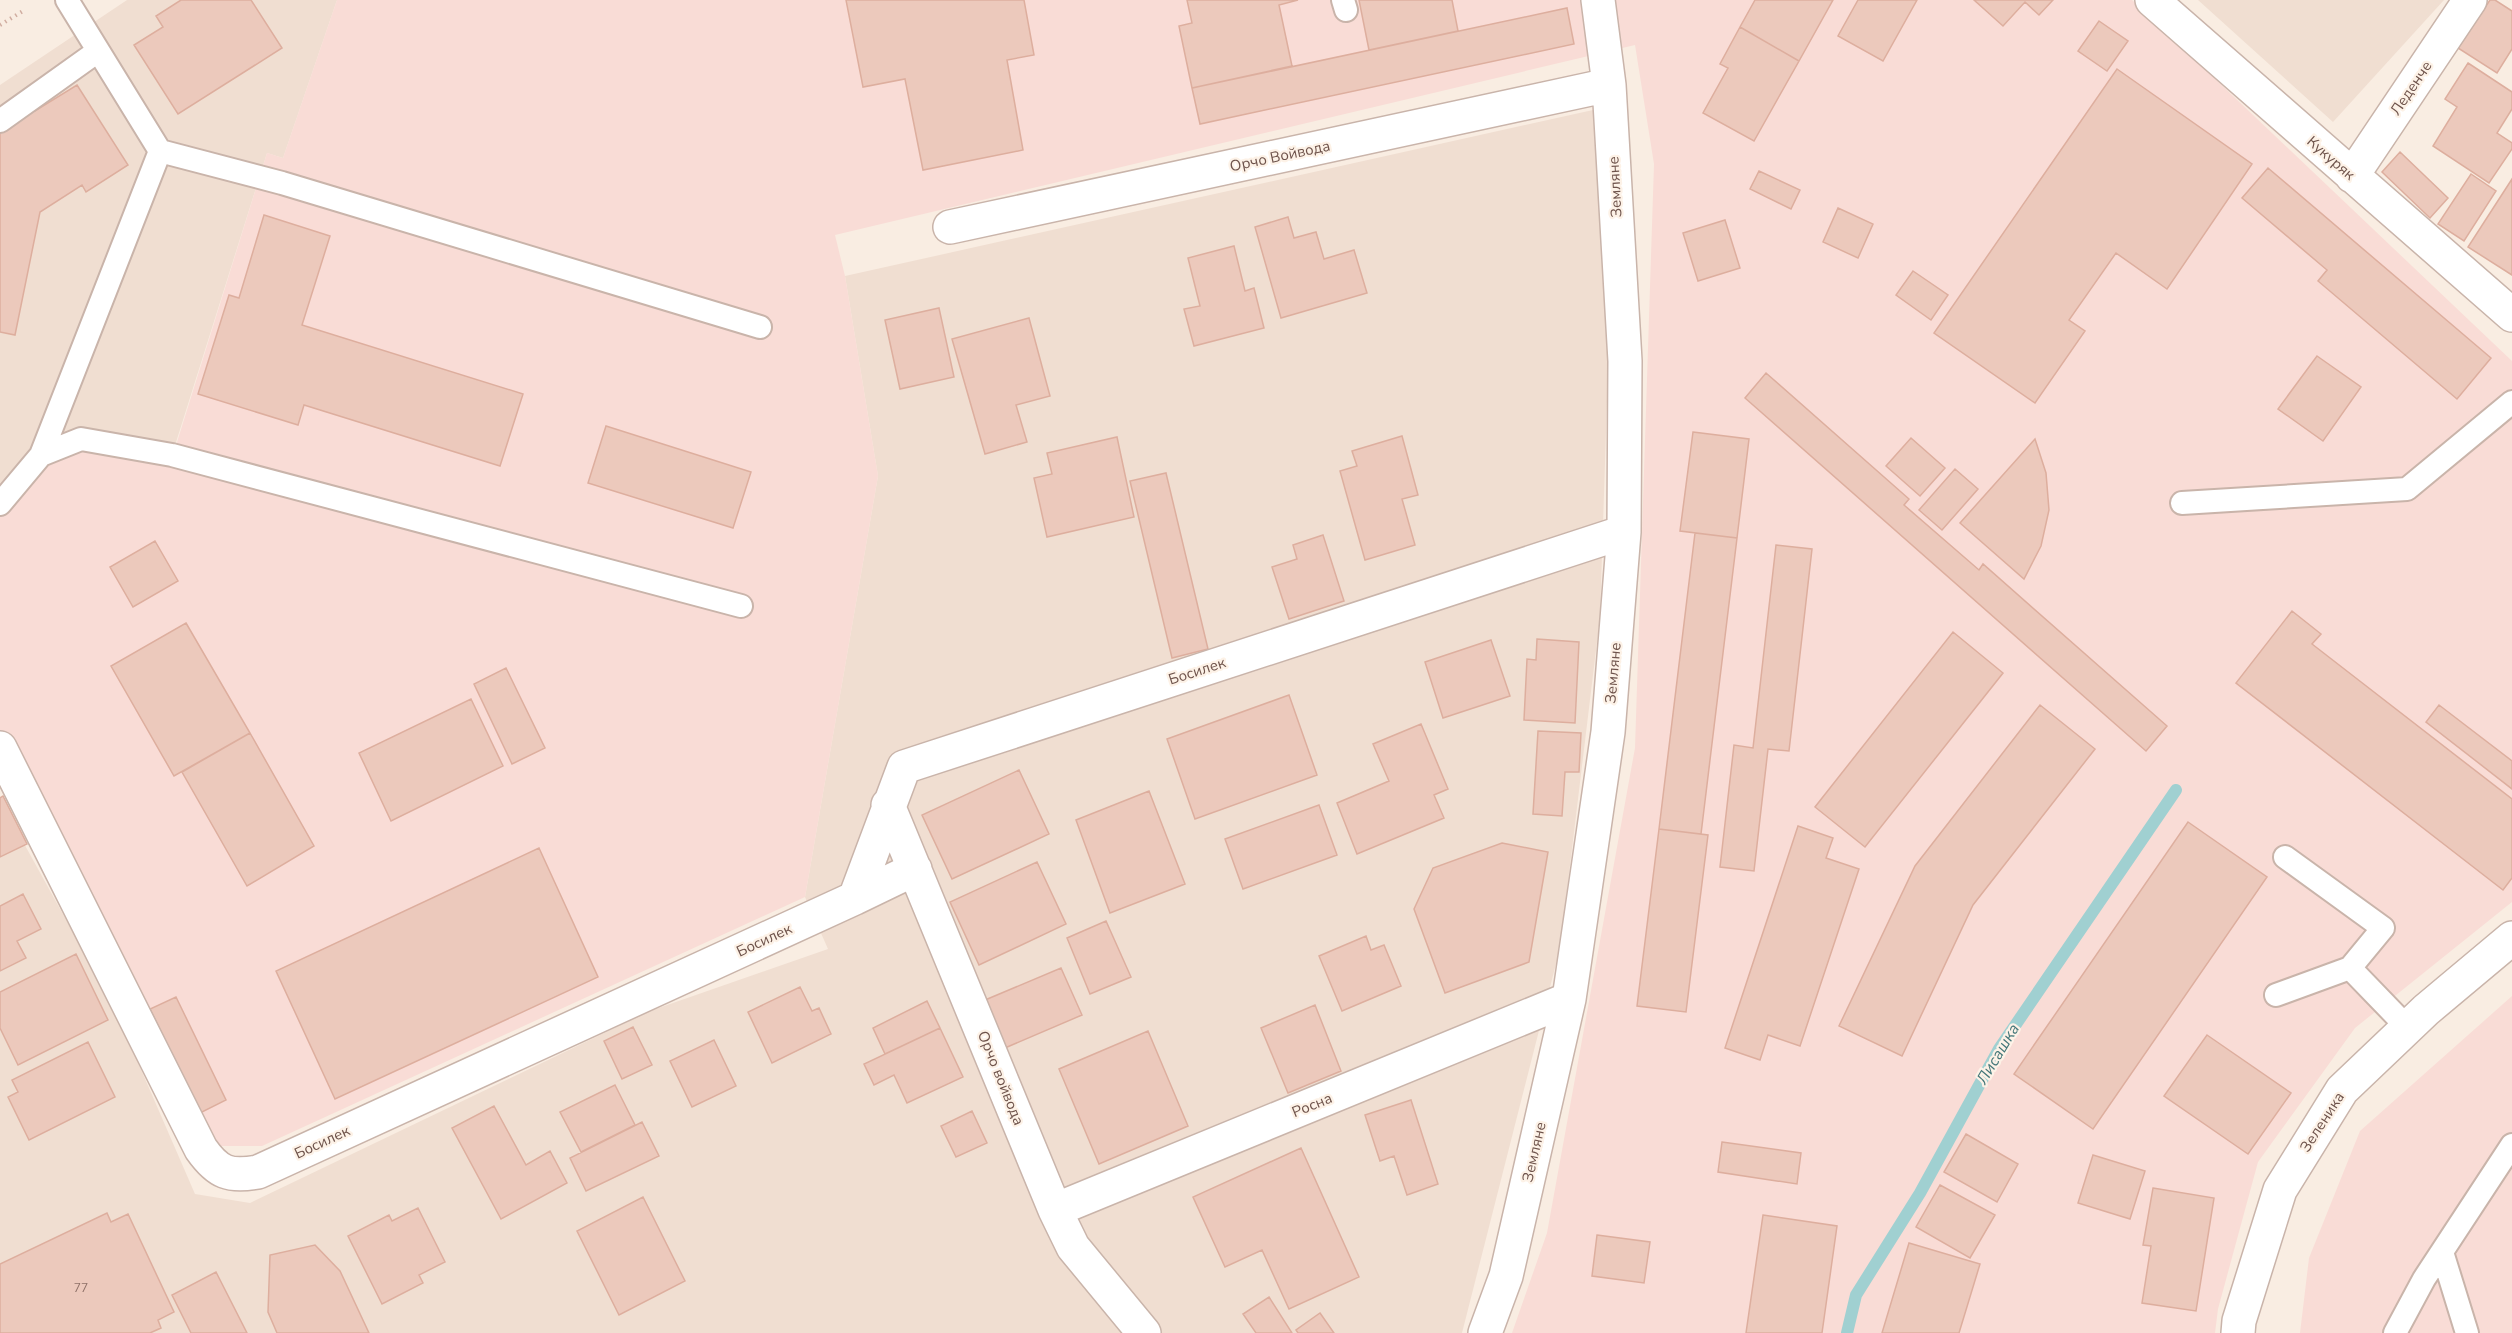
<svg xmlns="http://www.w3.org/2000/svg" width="2512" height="1333" viewBox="0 0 2512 1333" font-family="'Nunito Sans',sans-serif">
<rect width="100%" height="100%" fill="#f9ede2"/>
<path fill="#f0ded1" d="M127,0h210l-54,158 -16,-5 -95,302 -172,42v-412z
M2198,0h246l-111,122z
M1593,110l17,199 -10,308 -40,331 -98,385h-1462v-533l113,205 82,189 55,9 400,-192 178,-62 -23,-52 73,-421 -33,-200z"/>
<path fill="#f9dcd6" d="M337,0h1795l380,361v541l-157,126 -97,134 -40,147 -3,24h-703l35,-100 88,-485 19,-584 -19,-119 -800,190 10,41 33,200 -73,421 -543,249h-44l-218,-406v-243l41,-42 40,-16 92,16 94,-302 16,5z
M2512,996v337h-212l9,-75 51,-127z"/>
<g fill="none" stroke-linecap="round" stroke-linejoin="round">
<path stroke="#a0d0d1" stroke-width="12" d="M1847,1333l9,-38 64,-102 79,-144 177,-259"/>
</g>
<path fill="#ecc9bc" stroke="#ddae9e" stroke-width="1.5" d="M181,0h70l31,48 -104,66 -44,-69 29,-18 -7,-11z
M846,0h178l10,55 -27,5 16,90 -100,20 -18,-91 -42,8z
M1187,0h111l-19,5 13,61 -100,22 -13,-62 13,-3z
M1359,0h93l6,31 -89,19z
M1755,0h78l-34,61 -59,-34z
M1858,0h59l-34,61 -45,-25z
M1974,0h79l-14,15 -14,-13 -22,24z
M2490,0h5l17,11v38l-15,24 -39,-25z
M1567,8l7,36 -374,80 -8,-36z
M2099,21l29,20 -21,30 -29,-20z
M1740,27l59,34 -45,80 -51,-28 25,-45 -8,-4z
M2468,63l44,29v17l-15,24 15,10v6l-23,34 -56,-37 24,-39 -12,-8z
M2117,69l135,95 -85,125 -51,-36 -47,67 16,11 -50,72 -101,-70z
M77,85l51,80 -42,27 -4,-7 -42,27 -25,123 -15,-3v-199l32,-28 3,6z
M2400,152l48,46 -18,20 -48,-46z
M2268,168l223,190 -34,41 -139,-118 9,-11 -85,-72z
M1759,171l41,19 -9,19 -41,-20z
M2471,174l25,17 -32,50 -26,-17z
M2512,179v96l-44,-28z
M1838,208l35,16 -15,34 -35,-16z
M264,215l66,21 -28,89 221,69 -23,72 -196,-61 -6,20 -100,-31 31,-99 10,3z
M1288,217l6,21 22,-6 8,27 30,-9 13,43 -86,25 -26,-91z
M1725,220l15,48 -42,13 -15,-48z
M1234,246l11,45 9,-3 10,40 -70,18 -10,-37 16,-3 -12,-48z
M1913,271l35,24 -17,25 -35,-25z
M939,308l15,69 -54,12 -15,-69z
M1029,318l21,78 -34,9 11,37 -42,12 -33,-115z
M2317,356l44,31 -38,54 -45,-32z
M1766,373l143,126 -5,6 75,65 4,-6 184,162 -21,25 -401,-353z
M606,426l145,46 -18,56 -145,-45z
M1693,432l56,7 -12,99 -57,-7z
M1402,436l16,59 -16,4 13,46 -50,15 -25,-89 17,-5 -5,-15z
M1117,437l17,80 -87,20 -13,-59 18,-4 -5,-21z
M1911,438l34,30 -25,28 -34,-30z
M2035,439l11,34 3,37 -8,36 -17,33 -64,-56z
M1955,469l23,20 -36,41 -23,-20z
M1166,473l42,176 -36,9 -42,-177z
M1695,533l42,5 -36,296 -42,-5z
M1323,535l21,66 -55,18 -17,-52 25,-8 -4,-14z
M155,541l23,40 -45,26 -23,-40z
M1776,545l36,4 -23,202 -21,-2 -14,122 -34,-4 14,-122 19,3z
M2292,611l29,23 -9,10 200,155v79l-9,12 -267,-207z
M186,623l64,110 -76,43 -63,-110z
M1953,632l50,41 -138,174 -50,-40z
M1537,639l42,3 -4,81 -51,-3 3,-61 9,1z
M1491,640l19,56 -67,22 -18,-56z
M506,668l39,80 -33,16 -38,-80z
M1289,695l28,80 -122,44 -28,-80z
M471,699l32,67 -112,55 -32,-68z
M2040,705l55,44 -122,156 -71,151 -63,-30 76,-160z
M2439,705l73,56v28l-86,-67z
M1421,724l27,65 -14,6 10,23 -87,36 -20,-51 52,-22 -16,-37z
M1538,731l43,2 -2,39h-14l-3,44 -29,-2z
M250,733l64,113 -67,40 -65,-114z
M1019,770l30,64 -97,45 -30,-64z
M1149,791l36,93 -75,29 -34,-93z
M3,796l24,48 -27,13v-59z
M1319,805l18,50 -94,34 -18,-50z
M2188,822l79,55 -174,252 -79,-55z
M1798,826l35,12 -7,20 33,11 -59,177 -32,-11 -8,25 -35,-12z
M1659,829l49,6 -22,177 -49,-6z
M1502,843l46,9 -19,110 -84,31 -31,-84 19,-41z
M539,848l59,129 -263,122 -59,-128z
M1037,862l29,62 -87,41 -29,-63z
M23,894l18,35 -24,12 9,17 -26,13v-65z
M1106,921l25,56 -41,17 -23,-56z
M1366,936l5,14 13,-5 17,41 -59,25 -23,-55z
M76,954l32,66 -90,45 -18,-37v-36z
M1061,968l21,47 -84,36 -20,-48z
M800,987l12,24 7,-3 12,26 -59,29 -24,-51z
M176,997l50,103 -26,13 -50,-104z
M927,1001l13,27 -55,26 -12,-26z
M1315,1005l26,66 -53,22 -27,-65z
M633,1027l19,38 -30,14 -18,-38z
M940,1028l23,49 -56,26 -13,-28 -20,10 -10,-21z
M1148,1031l40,95 -89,38 -40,-95z
M2207,1035l84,58 -43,61 -84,-58z
M714,1040l22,46 -44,21 -22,-46z
M88,1042l27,55 -86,43 -21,-43 10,-5 -6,-12z
M615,1085l20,40 -54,27 -21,-40z
M1411,1100l27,84 -31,11 -13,-39 -14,5 -15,-46z
M494,1106l32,59 24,-14 17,32 -66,36 -49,-91z
M972,1111l15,32 -31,14 -15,-31z
M642,1122l17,34 -73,35 -16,-33z
M1966,1134l52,30 -21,38 -53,-30z
M1722,1142l79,11 -4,31 -79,-12z
M1301,1148l58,129 -70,32 -27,-59 -37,17 -32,-70z
M2093,1155l52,16 -15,48 -52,-16z
M1940,1185l55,30 -25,43 -54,-31z
M2153,1188l61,10 -18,113 -54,-8 9,-57 -8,-1z
M643,1197l42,84 -66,34 -42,-84z
M418,1208l27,54 -26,13 4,8 -41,21 -34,-68 41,-21 3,6z
M107,1213l4,9 17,-8 46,98 -16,8 3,8 -11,5h-150v-69z
M1763,1215l74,11 -15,107h-76z
M1597,1235l53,7 -6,41 -52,-7z
M1909,1243l71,21 -21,69h-77z
M315,1245l25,26 29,62h-92l-9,-21 2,-57z
M216,1272l31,61h-56l-19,-38z
M1269,1297l23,36h-36l-13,-19z
M1320,1313l14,20h-36l-2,-3z"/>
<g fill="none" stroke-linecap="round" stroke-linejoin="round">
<g stroke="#c9b4aa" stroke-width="26">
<path id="service" d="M67,0l93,151 122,32 478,144
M1343,0l3,10
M0,121l98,-70
M41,455l119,-304
M2182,503l225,-14 105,-87
M0,504l41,-49 40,-16 91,16 569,151
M2285,857l98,71 -33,40 57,59
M2276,995l74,-27
M2442,1252l25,81
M2395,1333l29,-54 88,-134"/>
</g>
<g stroke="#c9b4aa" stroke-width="36">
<path id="minor" d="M2152,0l360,315
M2352,176l118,-176
M950,227l659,-142
M0,748l201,401c17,24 28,28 57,23l597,-274 49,-131 720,-235
M888,805l167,405 18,37 71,86
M855,898l60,-29
M1055,1210l514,-211
M1485,1333l21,-57 63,-277 39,-267 16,-200 1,-171 -16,-276 -11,-85"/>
</g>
<g stroke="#c9b4aa" stroke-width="36">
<path id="tertiary" d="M2238,1333l1,-12 41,-131 62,-100 84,-80 86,-72"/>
</g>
<path stroke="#d0ada0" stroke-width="4" stroke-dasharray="1.5 4.5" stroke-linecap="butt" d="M0,25l23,-14"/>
<use href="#service" stroke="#fff" stroke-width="22"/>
<use href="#minor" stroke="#fff" stroke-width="33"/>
<use href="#tertiary" stroke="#fff" stroke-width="33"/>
</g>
<g text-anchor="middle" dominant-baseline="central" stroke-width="4.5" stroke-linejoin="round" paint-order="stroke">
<g font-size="12" fill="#8e7067">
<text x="81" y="1288">77</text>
</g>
<g font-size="15" fill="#6e534b" stroke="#fdf2e7">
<text transform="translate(2411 88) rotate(-56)">Леденче</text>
<text transform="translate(1280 156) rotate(-12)">Орчо Войвода</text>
<text transform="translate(2331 158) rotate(41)">Кукуряк</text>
<text transform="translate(1615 187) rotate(-93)">Земляне</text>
<text transform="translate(1197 671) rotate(-18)">Босилек</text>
<text transform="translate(1613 673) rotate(-85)">Земляне</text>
<text transform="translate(764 940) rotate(-25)">Босилек</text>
<text transform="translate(1001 1078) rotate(68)">Орчо войвода</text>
<text transform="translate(1312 1105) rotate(-22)">Росна</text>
<text transform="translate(2322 1122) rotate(-57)">Зеленика</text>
<text transform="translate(322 1142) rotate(-25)">Босилек</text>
<text transform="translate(1534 1152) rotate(-77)">Земляне</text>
</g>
<g font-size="16" font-style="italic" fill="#447779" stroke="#fdf2e7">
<text transform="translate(1998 1054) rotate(-59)">Лисашка</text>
</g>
</g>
</svg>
